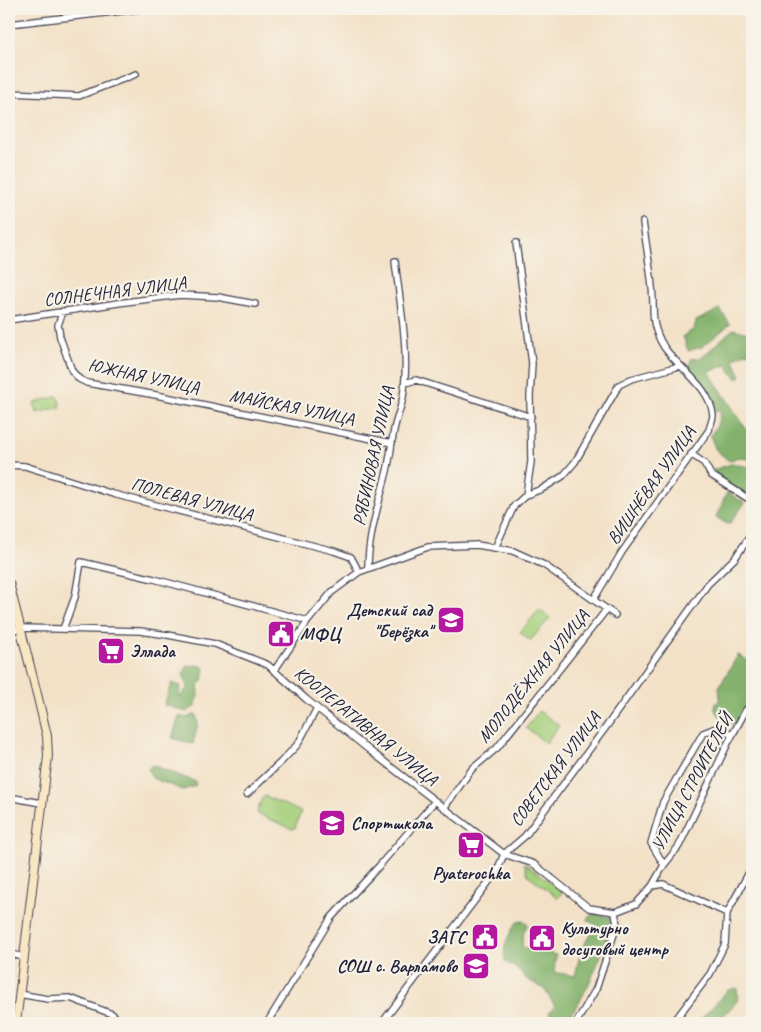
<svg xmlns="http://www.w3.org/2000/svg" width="761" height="1032" viewBox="0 0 761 1032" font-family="Caveat,sans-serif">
<rect width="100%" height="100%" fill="#f7f3e8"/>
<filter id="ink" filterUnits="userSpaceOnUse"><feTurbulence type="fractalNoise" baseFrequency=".02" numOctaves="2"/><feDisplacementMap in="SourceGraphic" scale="10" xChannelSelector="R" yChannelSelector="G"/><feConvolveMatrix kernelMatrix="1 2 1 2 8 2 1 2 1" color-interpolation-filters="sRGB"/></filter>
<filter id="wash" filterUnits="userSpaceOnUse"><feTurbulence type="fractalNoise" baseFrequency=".0096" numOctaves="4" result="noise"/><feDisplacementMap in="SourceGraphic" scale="20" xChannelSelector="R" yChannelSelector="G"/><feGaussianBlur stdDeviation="1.12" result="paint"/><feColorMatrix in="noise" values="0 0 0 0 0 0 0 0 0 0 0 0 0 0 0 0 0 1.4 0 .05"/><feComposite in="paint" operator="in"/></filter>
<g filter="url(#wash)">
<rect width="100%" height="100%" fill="#f3e1c7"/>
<path fill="#a5cf7c" stroke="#64785c" d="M58,396l3,11 -24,6 -3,-10z
M540,609l10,9 -20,23 -10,-9z
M539,711l20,14 -13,18 -20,-15z
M265,796l36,16 -6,16 -3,1 -34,-15 -1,-2 5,-14z
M524,863l39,28 -5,7 -30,-23z"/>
<path fill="#84b26c" stroke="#536a54" d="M720,309l10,15 -28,23 -14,4 -5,-15 11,-7 2,-8z
M733,329l12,3 7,6v17l-4,-3 -15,7 8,17 -4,3 -11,-14 -17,7 39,60 4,-1v29l-14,-3 -9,4 -13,-11 -6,-14 7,-10 4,-15h-6l-15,-31 -12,-10 3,-11 10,-1z
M731,464l21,3v32l-30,-19 -9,-10z
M727,492l18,11 -15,20 -3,1 -11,-7z
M738,655l14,8v38l-6,5 -10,19 -12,-5 -9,-9v-6l5,-6 -1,-12z
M199,665l6,3 -2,13 -5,5 1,5 -3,15 -10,6 -22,-7 8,-22 9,3 -2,8 1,3 8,-10 -5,-12 4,-9z
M196,714l2,9 -5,21 -21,-6 7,-22 7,2z
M152,765l44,17 -1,4 -12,4 -31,-12 -4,-9z
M594,913l17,5c0,18 -22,69 -33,86 -5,8 -12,13 -19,19l-7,-4 -3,-7 6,-6 -11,-17 -19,-11 -8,-10 -12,-6c-3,-17 3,-26 12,-40l7,-1 4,3 -4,8 -2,15 34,8 -2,17 21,4 6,-27 15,-23 -9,-7z
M737,988l1,12 -21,23h-20l31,-33z"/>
</g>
<g filter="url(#ink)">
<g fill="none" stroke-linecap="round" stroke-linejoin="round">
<g stroke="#413f50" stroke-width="8">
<path id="minor" d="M9,24l131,-15
M9,93l70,3 57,-22
M63,311l-5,14 2,12 12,34 7,8 8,4 69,12 236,48
M9,320l109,-17 62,-8 38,2 37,7
M405,383l11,-3 115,37
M691,454l13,9 7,12 41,26
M9,465l16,1 88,28 221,57 17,6 8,15
M526,495l16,-6 21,-13 12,-14 44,-77 12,-6 49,-13
M495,548l19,-42 12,-11 5,-33 -1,-66 2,-33 -16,-120
M368,568c0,-31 10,-62 18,-93 4,-14 5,-30 8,-45 2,-11 7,-22 9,-33 7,-43 -3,-93 -8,-136
M594,599l28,-47 87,-122c1,-4 4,-11 4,-15 -3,-29 -34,-46 -49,-68 -15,-25 -9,-34 -12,-60 -2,-21 -6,-43 -9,-65
M63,629l12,-32 6,-35 73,17 154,42
M9,631l12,-3 119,3 28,4 47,9 53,21 38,34 63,51 135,104 30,10 55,44 26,4
M274,671l34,-50 24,-29 27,-20 69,-25 49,-2 36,6 31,14 71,50
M247,794l34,-32 17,-18 19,-36
M9,797l32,6
M444,808l28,-39 25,-21 110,-139
M664,865l-13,-22 12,-41 40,-69 18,-7 11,10
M652,886l11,-2 64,29
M9,953l14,4
M19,994l29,5 22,-1 42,16 10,9
M267,1023l64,-105 48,-52 56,-65
M382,1023l115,-152 7,-17 21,-18 81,-109 102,-143 27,-26 17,-25
M576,1023l20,-34 21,-64 -2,-13 21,-8 16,-18 12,-21 15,-19 49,-103 18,-33 6,-5
M673,1023l37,-49 15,-30 2,-31 25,-46"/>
</g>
<g stroke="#413f50" stroke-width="10">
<path id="secondary" d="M9,583l29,115 9,38 1,20 -32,267"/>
</g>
<use href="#minor" stroke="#fff" stroke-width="5.5"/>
<use href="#secondary" stroke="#f9e7c3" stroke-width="8"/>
</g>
</g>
<defs>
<g id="school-square" transform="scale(1.4375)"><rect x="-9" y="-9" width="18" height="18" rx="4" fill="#b5179e" stroke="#f7f3e8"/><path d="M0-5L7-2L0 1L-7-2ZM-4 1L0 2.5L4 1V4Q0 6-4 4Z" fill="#fff"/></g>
<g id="civic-square" transform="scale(1.4375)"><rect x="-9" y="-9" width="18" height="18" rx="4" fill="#b5179e" stroke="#f7f3e8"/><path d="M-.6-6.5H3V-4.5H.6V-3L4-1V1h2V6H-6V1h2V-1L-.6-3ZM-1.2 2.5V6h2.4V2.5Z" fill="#fff"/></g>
<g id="supermarket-square" transform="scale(1.4375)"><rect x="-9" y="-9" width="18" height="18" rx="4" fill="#b5179e" stroke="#f7f3e8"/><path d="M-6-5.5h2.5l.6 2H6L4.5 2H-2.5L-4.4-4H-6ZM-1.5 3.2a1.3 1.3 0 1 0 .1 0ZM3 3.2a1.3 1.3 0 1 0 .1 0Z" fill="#fff"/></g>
</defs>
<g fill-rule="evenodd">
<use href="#school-square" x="451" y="620"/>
<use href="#civic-square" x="281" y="634"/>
<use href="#supermarket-square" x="111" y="651"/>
<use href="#school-square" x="332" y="823"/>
<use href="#supermarket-square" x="471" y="845"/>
<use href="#civic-square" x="485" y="937"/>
<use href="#civic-square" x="542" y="938"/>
<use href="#school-square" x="476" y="966"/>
</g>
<g text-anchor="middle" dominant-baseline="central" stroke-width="4.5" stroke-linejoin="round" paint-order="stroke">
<g font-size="18" fill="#22223b" stroke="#f7f3e8">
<text transform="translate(115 291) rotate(-7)">СОЛНЕЧНАЯ УЛИЦА</text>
<text transform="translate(144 376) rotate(12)">ЮЖНАЯ УЛИЦА</text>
<text transform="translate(292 407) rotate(11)">МАЙСКАЯ УЛИЦА</text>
<text transform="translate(373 456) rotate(-78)">РЯБИНОВАЯ УЛИЦА</text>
<text transform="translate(651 485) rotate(-55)">ВИШНЁВАЯ УЛИЦА</text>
<text transform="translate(192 499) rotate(15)">ПОЛЕВАЯ УЛИЦА</text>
<text transform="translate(533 676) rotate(-51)">МОЛОДЁЖНАЯ УЛИЦА</text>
<text transform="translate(366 726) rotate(39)">КООПЕРАТИВНАЯ УЛИЦА</text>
<text transform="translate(555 769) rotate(-53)">СОВЕТСКАЯ УЛИЦА</text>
<text transform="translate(692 782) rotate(-62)">УЛИЦА СТРОИТЕЛЕЙ</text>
</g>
<g font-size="18" font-weight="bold" fill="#22223b" stroke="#f7f3e8" text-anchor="start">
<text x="432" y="610" text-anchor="end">Детский сад<tspan x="432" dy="21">"Берёзка"</tspan></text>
<text x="300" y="634">МФЦ</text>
<text x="130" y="651">Эллада</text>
<text x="351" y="823">Спортшкола</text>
<text x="471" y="873" text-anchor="middle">Pyaterochka</text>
<text x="561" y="928">Культурно<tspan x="561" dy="21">досуговый центр</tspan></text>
<text x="466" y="937" text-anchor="end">ЗАГС</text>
<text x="457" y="966" text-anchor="end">СОШ с. Варламово</text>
</g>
</g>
<rect width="761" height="1032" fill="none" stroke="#f7f3e8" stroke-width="30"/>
</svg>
